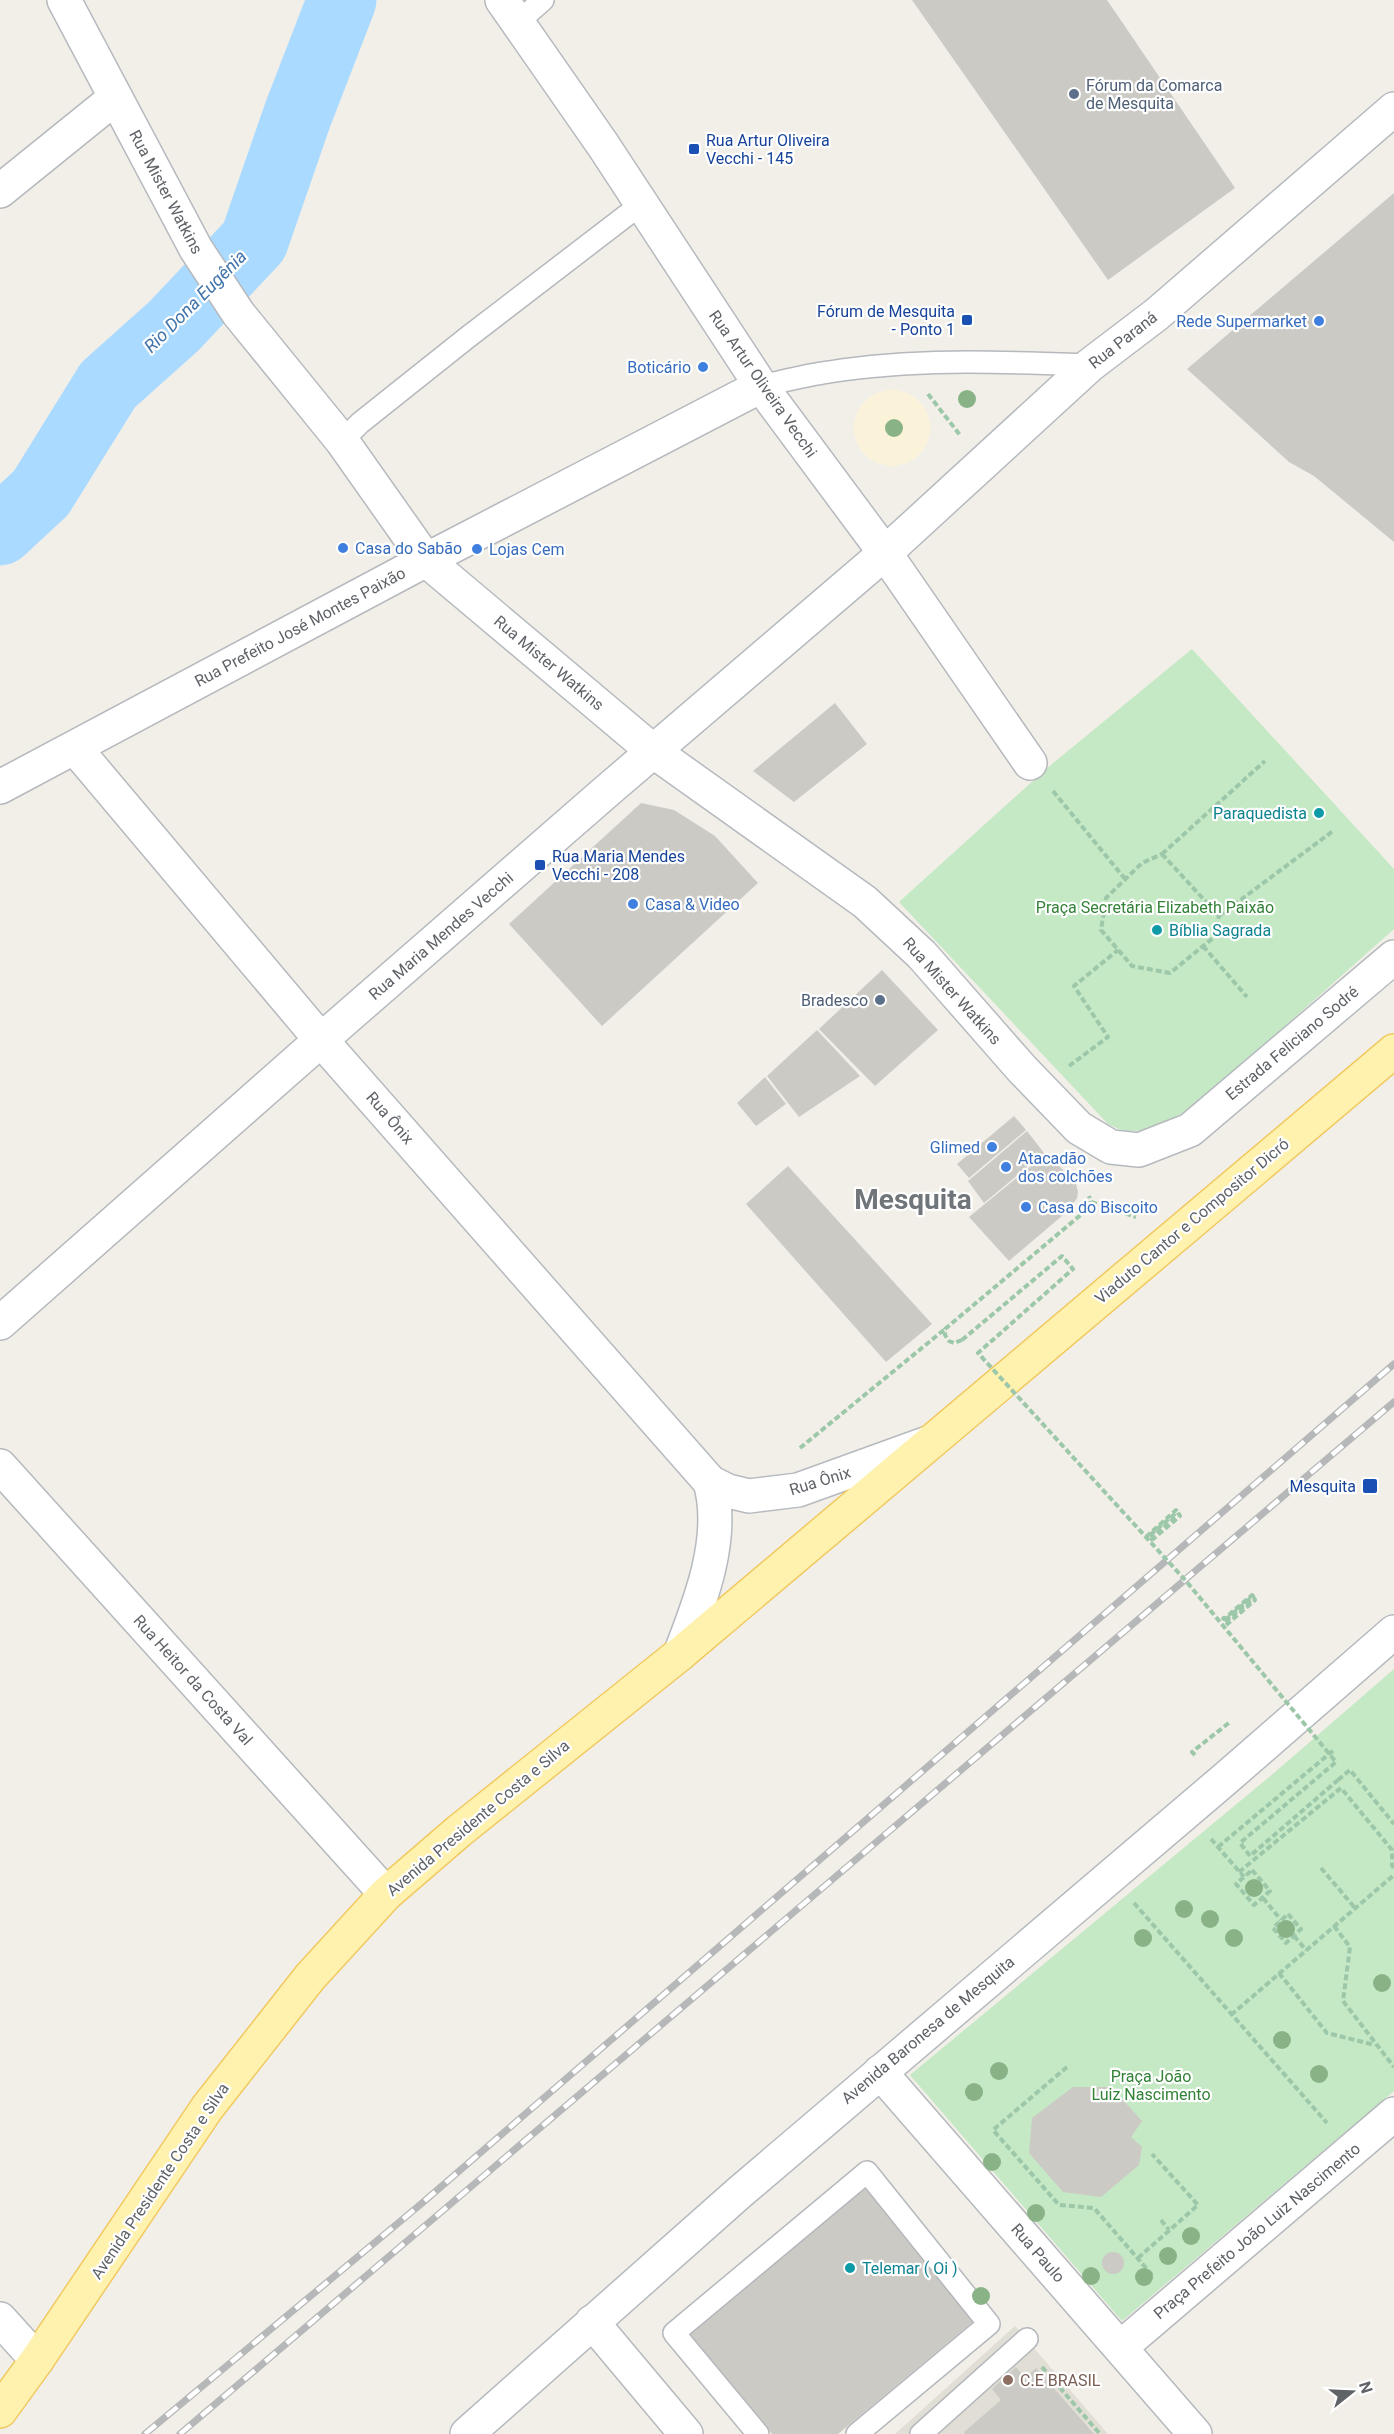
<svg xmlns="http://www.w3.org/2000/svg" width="1394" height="2434" viewBox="0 0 1394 2434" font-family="Roboto,sans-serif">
<rect width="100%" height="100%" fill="#f1efe8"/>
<path fill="#e1ded6" d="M1015,2326l93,108h-213z"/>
<path fill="#c5e8c5" d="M1192,649l202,220v60l-199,177c-21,11 -45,27 -69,25 -6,0 -12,-5 -18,-7l-209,-222 147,-133z
M1394,1669v422l-272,230 -212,-246 364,-302z"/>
<path fill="#fbf3d9" d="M854 428a38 38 0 1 1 76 0a38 38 0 1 1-76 0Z"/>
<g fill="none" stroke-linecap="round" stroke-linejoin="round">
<path stroke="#aadaff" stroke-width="69" d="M0,531l41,-38 67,-108 66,-59 80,-85 44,-127 44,-114"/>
</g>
<path fill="#cccac5" d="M912,0h195l128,188 -127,92z
M1394,193v349l-80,-66 -25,-14 -102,-93z
M835,703l32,41 -73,58 -41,-31z
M641,803l33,7 41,26 43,47 -156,143 -93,-102z
M882,970l56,60 -63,56 -56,-57z
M817,1030l43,46 -61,41 -32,-41z
M765,1077l21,27 -30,22 -19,-23z
M1014,1116l12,14 -57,48 -12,-14z
M1027,1131l17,22 -60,50 -16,-22z
M1047,1153l29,31 2,8 -1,6 -8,12 -60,51 -40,-44z
M788,1166l144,158 -46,38 -140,-158z
M1073,2087h38l31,34 -11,16 11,10 -3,18 -38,32 -38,-5 -34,-39 3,-35z
M864,2187l111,133 -137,114h-66l-83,-99z
M1102 2263a11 11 0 1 1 22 0a11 11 0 1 1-22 0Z
M1016,2367l9,11 11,-10 58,66h-129l-1,-2 37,-32 -9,-11z"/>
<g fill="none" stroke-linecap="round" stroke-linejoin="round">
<g stroke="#b5b8bc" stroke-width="24">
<path id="service" d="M518,22l25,-22
M761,386c23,-5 45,-11 68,-14 86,-14 174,-10 261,-7
M342,441l18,-18 108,-86 172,-132
M758,2434l-84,-101 193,-161 122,152 -132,110
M921,2434l106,-95"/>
</g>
<g stroke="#b5b8bc" stroke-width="36">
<path id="minor" d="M0,191l115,-93
M885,553l145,210
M0,787l426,-227 335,-174
M0,1323l321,-283 -246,-292
M0,1466l386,428
M880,2072l315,362
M0,2319l37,41
M592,2322l94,112
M1121,2347l273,-233"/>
</g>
<g stroke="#b6babf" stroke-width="36">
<path id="secondary" d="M64,0l132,249 42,64 104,128 84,119 227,191 212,151 57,53 100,114 57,59 32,19 28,3 51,-20 204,-173
M502,0l101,145 158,241 124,167
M928,1443l-130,47 -49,6 -21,-5 -18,-9 -389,-442 287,-250 277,-237 205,-188 67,-51 237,-205
M680,1654c20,-51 46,-117 30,-172
M467,2434l273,-242 485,-413 169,-147"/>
</g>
<g stroke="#f2c960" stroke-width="36">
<path id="primary" d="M0,2411l37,-51 170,-252 103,-131 76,-83 73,-63 221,-177 714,-603"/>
</g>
<path stroke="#9cc7a9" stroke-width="4" stroke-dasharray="6 3" stroke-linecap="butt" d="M928,394l32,41
M1053,791l72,88
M1162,854l57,62 -6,22 -43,35 -38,-7 -31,-36 5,-32 36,-35z
M1162,854l103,-93
M1219,916l114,-85
M1203,946l44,51
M1069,1066l39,-29 -34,-51 44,-36
M1091,1202l45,15
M962,1340l-8,3 -5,-2 -4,-6v-6l138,-116 8,-11 -2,-6
M800,1448l145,-119
M1146,1537l30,-27 1,2 -28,24 2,2 28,-24 1,2 -28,24 2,2
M1222,1617l2,2 28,-24 1,1 -29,25 1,1 29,-24 1,2 -30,26
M1195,1755l-3,-3 38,-30
M1338,1780l12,-10 44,54
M1211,1839l33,38
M1218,1847l117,-98
M1321,1868l34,40
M1252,1870l18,21 -16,14 -18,-21z
M1239,1872l102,-84 51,62v15l2,4
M1263,1898l18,22
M1134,1903l193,220
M1288,1914l13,15 -15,14 -13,-15z
M1334,1926l16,21 -7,54 51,66
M1294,1936l12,14
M1279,1973l48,60 48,12
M1231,2015l163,-140
M1067,2067l-74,63 66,75 35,3 58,67
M1161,2220l8,10
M1138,2258l60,-53 -46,-51
M1042,2367l58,67"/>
<use href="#service" stroke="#fff" stroke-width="21"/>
<use href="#minor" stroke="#fff" stroke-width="33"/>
<use href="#secondary" stroke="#fff" stroke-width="33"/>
<use href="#primary" stroke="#fff2af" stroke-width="33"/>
<g stroke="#b6b7b8" stroke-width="7">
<path id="rail" d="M145,2434l276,-230 973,-840
M180,2434l1214,-1032"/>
</g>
<use href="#rail" stroke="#fff" stroke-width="4.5" stroke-dasharray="14" stroke-linecap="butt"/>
<path stroke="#9cc7a9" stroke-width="4" stroke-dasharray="6 3" stroke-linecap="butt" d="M962,1340l100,-84 11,13 -95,84 208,228 150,181 -96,81 10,13 88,-76"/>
</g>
<g fill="#89b387">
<circle cx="967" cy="399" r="9"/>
<circle cx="894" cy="428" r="9"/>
<circle cx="1254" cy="1888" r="9"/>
<circle cx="1184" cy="1909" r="9"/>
<circle cx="1210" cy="1919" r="9"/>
<circle cx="1286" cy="1929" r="9"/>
<circle cx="1143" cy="1938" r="9"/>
<circle cx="1234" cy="1938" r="9"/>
<circle cx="1382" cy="1983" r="9"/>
<circle cx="1282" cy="2040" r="9"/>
<circle cx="999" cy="2071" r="9"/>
<circle cx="1319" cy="2074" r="9"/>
<circle cx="974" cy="2092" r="9"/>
<circle cx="992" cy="2162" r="9"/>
<circle cx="1036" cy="2213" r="9"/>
<circle cx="1191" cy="2236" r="9"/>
<circle cx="1168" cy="2256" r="9"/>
<circle cx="1091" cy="2276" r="9"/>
<circle cx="1144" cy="2277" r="9"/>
<circle cx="981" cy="2296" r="9"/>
</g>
<g fill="#5c6f8a" stroke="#fff" stroke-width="2">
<circle cx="1074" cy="94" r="6"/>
<circle cx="880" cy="1000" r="6"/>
</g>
<g fill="#1a4fb4" stroke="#fff" stroke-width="2">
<rect x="688" y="143" width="12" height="12" rx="3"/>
<rect x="961" y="314" width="12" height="12" rx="3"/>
<rect x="534" y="859" width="12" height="12" rx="3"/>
<rect x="1362" y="1478" width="16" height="16" rx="3"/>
</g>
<g fill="#3f7fe0" stroke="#fff" stroke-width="2">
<circle cx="1319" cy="321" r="6"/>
<circle cx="703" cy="367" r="6"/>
<circle cx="343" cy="548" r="6"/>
<circle cx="477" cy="549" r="6"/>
<circle cx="633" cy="904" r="6"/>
<circle cx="992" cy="1147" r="6"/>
<circle cx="1006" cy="1167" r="6"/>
<circle cx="1026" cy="1207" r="6"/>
</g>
<g fill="#0f9aa8" stroke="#fff" stroke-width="2">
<circle cx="1319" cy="813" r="6"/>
<circle cx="1157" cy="930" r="6"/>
<circle cx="850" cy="2268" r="6"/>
</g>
<circle fill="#8d6e63" stroke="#fff" stroke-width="2" cx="1008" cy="2380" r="6"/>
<g text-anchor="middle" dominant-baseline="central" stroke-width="4.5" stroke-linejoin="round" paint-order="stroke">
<g font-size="16" fill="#4e5e75" stroke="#fff" text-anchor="start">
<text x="1086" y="85">Fórum da Comarca<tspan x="1086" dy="18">de Mesquita</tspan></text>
<text x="868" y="1000" text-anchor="end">Bradesco</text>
</g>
<g font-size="16" fill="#164399" stroke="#fff" text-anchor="start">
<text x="706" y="140">Rua Artur Oliveira<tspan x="706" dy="18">Vecchi - 145</tspan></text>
<text x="955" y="311" text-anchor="end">Fórum de Mesquita<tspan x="955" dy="18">- Ponto 1</tspan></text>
<text x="552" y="856">Rua Maria Mendes<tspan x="552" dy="18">Vecchi - 208</tspan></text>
<text x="1356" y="1486" text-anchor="end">Mesquita</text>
</g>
<g font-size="16" fill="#5f6368" stroke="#fff">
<text transform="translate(166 192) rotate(62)">Rua Mister Watkins</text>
<text transform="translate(1123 340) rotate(-38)">Rua Paraná</text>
<text transform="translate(763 384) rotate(55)">Rua Artur Oliveira Vecchi</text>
<text transform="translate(300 627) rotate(-28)">Rua Prefeito José Montes Paixão</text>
<text transform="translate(549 663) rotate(40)">Rua Mister Watkins</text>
<text transform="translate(441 936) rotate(-41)">Rua Maria Mendes Vecchi</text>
<text transform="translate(952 991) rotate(48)">Rua Mister Watkins</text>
<text transform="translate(1292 1043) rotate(-40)">Estrada Feliciano Sodré</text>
<text transform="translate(390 1118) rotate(49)">Rua Ônix</text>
<text transform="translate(1192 1221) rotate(-40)">Viaduto Cantor e Compositor Dicró</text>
<text transform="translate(820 1481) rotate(-17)">Rua Ônix</text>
<text transform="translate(193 1680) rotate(48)">Rua Heitor da Costa Val</text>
<text transform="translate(478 1818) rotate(-40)">Avenida Presidente Costa e Silva</text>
<text transform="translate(928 2030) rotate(-40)">Avenida Baronesa de Mesquita</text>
<text transform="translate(160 2181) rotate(-56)">Avenida Presidente Costa e Silva</text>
<text transform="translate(1257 2231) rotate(-40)">Praça Prefeito João Luiz Nascimento</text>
<text transform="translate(1038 2253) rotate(49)">Rua Paulo</text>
</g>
<g font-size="16" fill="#366cbe" stroke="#fff" text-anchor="start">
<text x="1307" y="321" text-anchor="end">Rede Supermarket</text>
<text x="691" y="367" text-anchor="end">Boticário</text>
<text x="355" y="548">Casa do Sabão</text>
<text x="489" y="549">Lojas Cem</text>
<text x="645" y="904">Casa &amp; Video</text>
<text x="980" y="1147" text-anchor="end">Glimed</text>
<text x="1018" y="1158">Atacadão<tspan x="1018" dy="18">dos colchões</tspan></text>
<text x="1038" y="1207">Casa do Biscoito</text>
</g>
<g font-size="16" fill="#0d838f" stroke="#fff" text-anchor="start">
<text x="1307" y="813" text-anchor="end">Paraquedista</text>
<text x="1169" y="930">Bíblia Sagrada</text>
<text x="862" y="2268">Telemar ( Oi )</text>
</g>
<g font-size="16" fill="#348238" stroke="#fff">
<text x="1155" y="907">Praça Secretária Elizabeth Paixão</text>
<text x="1151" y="2076">Praça João<tspan x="1151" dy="18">Luiz Nascimento</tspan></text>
</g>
<g font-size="16" fill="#785e54" stroke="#fff" text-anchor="start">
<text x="1020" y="2380">C.E BRASIL</text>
</g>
<g font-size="18" font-style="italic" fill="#4174aa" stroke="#fff">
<text transform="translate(195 301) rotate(-45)">Rio Dona Eugênia</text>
</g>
<g font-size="28" font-weight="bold" fill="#70757a" stroke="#fff">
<text x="913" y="1199">Mesquita</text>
</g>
</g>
<g transform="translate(1352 2392) rotate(72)" stroke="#ffffff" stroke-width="4.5" paint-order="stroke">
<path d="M0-4.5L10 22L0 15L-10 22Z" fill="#5f6368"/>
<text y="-9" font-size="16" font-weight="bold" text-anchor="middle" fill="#5f6368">N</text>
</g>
</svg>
